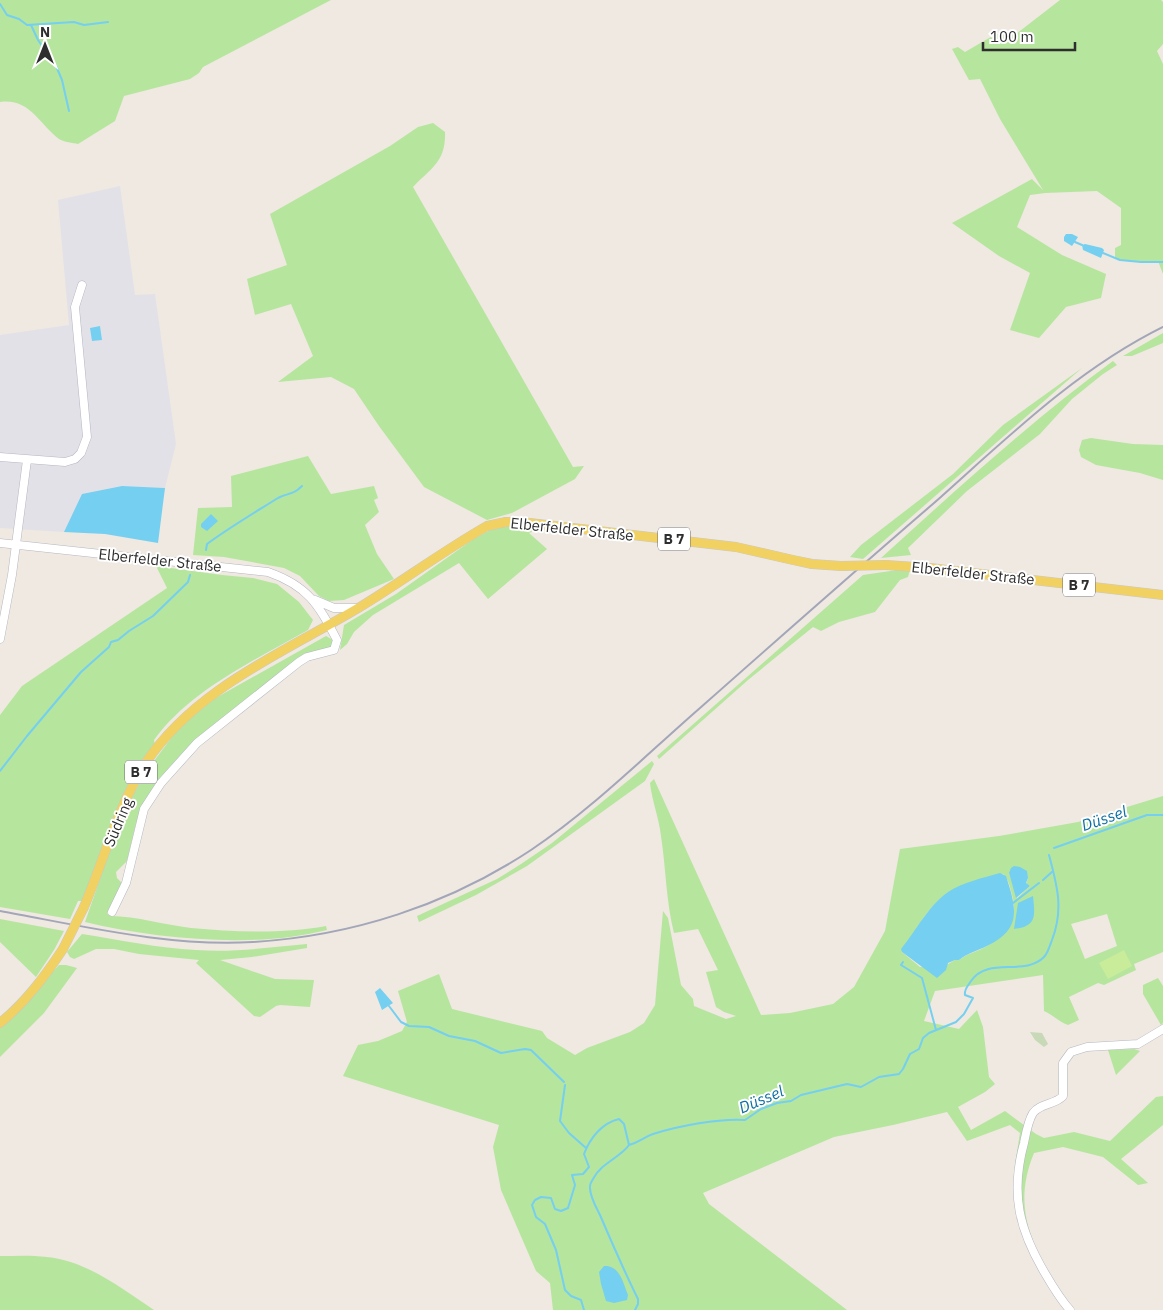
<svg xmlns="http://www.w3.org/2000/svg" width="1163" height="1310" viewBox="0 0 1163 1310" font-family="'IBM Plex Sans',sans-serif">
<rect width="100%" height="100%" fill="#efe9e1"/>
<path fill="#e3e1e8" d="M120,186l15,109 20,-1 21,150 -11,44 -43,-2 -39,8 -19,38 -64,-4v-193l69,-10 -11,-125z"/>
<path fill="#b6e59e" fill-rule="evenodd" d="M0,0h331l-128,67 -4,6 -9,6 -66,17 -9,25 -37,23c-5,-1 -14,-2 -19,-5 -20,-15 -29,-41 -59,-37z
M1060,0h101l2,2v42l-6,7 6,13v210l-5,-13h-37l-6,-4v-9l6,-3v-37l-24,-17 -52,2 -15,2 -13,32 45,28 44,19 -5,24 -35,9 -27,31 -29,-8 20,-57 -31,-17 -47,-33 80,-44 11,11 -43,-71 -20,-40 -11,1 -17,-31 6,-2 7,5 31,-18h20z
M433,123l12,9c1,30 -14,36 -32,55l160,280 11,-1 -9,13 -63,34 -25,7 -63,-33 -45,-61 -25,-37 -23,-12 -53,5 35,-26 -22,-52 -36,11 -8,-36 40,-14 -17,-51 120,-68 28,-19z
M1163,333v10l-31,13h-9z
M1113,361l4,4 -14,9 -31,25 -32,35 -73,57 -59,57 3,7 -30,3c75,-68 150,-137 232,-197z
M1082,368l-219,191 -13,-2 11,-12 92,-71 50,-49z
M1091,438l42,6 30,1v35l-23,-7 -44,-8 -15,-8 -2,-7 3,-10z
M308,456l23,38 43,-8 4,12 -4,2 5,12 -14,13 12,29 17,25 -50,21 -15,1 -10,-5 -19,-20 -16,-8 -60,-11 -31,-2 5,-47 34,-1 -1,-31z
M512,526h14l10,4 -7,3 18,16 -59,50 -29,-36 -86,52 -19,17 -7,12 -7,6 4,-25 52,-31 79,-56 19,-10z
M156,566l66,9 31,3 24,6 22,18 14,18 -5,10c-53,30 -118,60 -154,110l1,6 -31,47 -41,108h-5l-8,18 -70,-12v-192l22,-29 145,-98z
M897,570h13l-2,7 -8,3 -25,32 -36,10 -18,9 -8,-4 -65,53 -89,79 -2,-3 206,-181z
M326,636l7,4v5l-5,4 -9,1 -112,81 -23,20 -27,30 -12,20 -9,22 -9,38 -11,11 1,6 6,6 -9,18 -7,11 3,3c27,0 54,9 81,12 43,4 92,6 135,-2l1,4c-12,3 -25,5 -37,7 -63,8 -143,0 -205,-15l37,-106 23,-43 27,-36 19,-21 21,-16z
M652,761l2,3 -9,17 -118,85 -51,29 -57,27 -2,-6 80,-37 24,-15 31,-21z
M654,779l107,236 29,-2 43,-9 21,-17 31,-56 15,-82 99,-13 79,-14 85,-26v156l-29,12 2,6 -32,15 -6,-2 -29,14 10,23 -11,5c-9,-3 -15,-10 -24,-14l-1,-36 -108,16 -11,30 35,8 18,-19 6,17 6,50 6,7 -10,8 -27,15 13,23 34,-19 31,23 8,4 30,-6 36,9 46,-44 7,-1v29l-42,34 27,24 -10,2 -35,-28 -40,-10 -29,6c-16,39 -11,69 7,106h-2c-16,-31 -19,-56 -18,-91l-6,-4 5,-31 -10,-8 -43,16 -20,-29 -54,13 -59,12 -131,56 6,11 138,106h-294l-3,-27 -14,-12 -35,-81 -8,-43 6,-22 -156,-49 15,-31 20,-4 24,-10 5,-9 -9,-31 41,-17 13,35 90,22 5,7 28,17 12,-7 43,-16 14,-9 11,-18 8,-94 5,7 13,67 12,14 1,7 32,13 10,-3 -12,-4 -8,-5 -10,-35 12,-2 -20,-41 -24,4c-8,-32 -8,-64 -13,-97 -2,-18 -9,-35 -11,-53zM1009,873l19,5 -2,6 4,2 -13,12zM1003,874c6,5 8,17 10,25 3,19 0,24 -14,37 -4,3 -8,8 -12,10 -10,6 -19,7 -28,14h-4l-7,4 -28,3 -18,-15c12,-20 26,-45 45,-59 10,-7 44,-15 56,-19zM1107,914l10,32 -32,13 -14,-35z
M0,919l64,12 -10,19 -18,27 -36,-35z
M82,934c38,6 76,14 114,16 37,3 75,-3 111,-6v4l-55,9 -32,3 55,19 39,1 -4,27 -30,-2 -4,1 -16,11 -6,-1 -58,-53 3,-3 -60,-6 -25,-5h-18l-22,10 -4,-2 -3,-5z
M59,965h7l11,3 -33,45 -44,44v-29z
M1158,978l5,8v37l-2,2 -18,-31v-9z
M1134,1049l6,2 -24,24 -8,-25z
M0,1256c15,0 31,-1 47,1 40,4 74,31 107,53h-154z"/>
<path fill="#c8d9b8" d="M1030,1032l12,1 6,11 -4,3 -9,-7z"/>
<path fill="#c9ec9a" d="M1124,950l8,16 -24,13 -9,-16z"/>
<path fill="#75cff0" d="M1066,234h6l6,3 -6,9 -8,-5v-4z
M1085,244l17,4 2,2 -3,8 -18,-8 -1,-5z
M100,326l2,14 -10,1 -2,-13z
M122,486l43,2 -7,55 -53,-9 -41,-2 18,-38z
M211,514l7,7 -11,10 -6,-4v-3z
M1014,866l6,1 7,4 1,7 -2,5 4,3 -14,12 -7,-25 2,-5z
M1000,873l6,3c10,31 17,53 -19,70 -10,5 -19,7 -28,14h-4l-7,3 -2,7 -9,8 -35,-26 -1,-3c15,-18 27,-43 47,-57 15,-10 35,-14 52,-19z
M1033,896c2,20 4,30 -19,33l4,-26z
M380,988l13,15 -11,7 -7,-18z
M604,1266c16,-1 19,17 24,29l-1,5 -13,3 -8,-2 -5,-17 -2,-12z"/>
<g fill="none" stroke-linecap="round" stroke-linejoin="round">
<path stroke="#75cff0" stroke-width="2" d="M0,4l7,11 12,4 8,6 47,-3 10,3 24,-3
M31,25l7,15 18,26 6,14 7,31
M1075,242l7,3
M1103,253l17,7 21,2h22
M206,550l1,-6c23,-17 47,-31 71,-46 11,-6 14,-2 24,-12
M0,771l27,-35 54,-64 28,-25 2,-5 7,-2 11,-9 24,-15 35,-34 2,-7
M1054,848l93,-33h16
M1043,880l10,-9
M1013,903l26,-20
M903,962l-2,3 21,13 14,52
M389,1006l12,16 8,4 20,1 20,9 26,5 26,12 24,-4 6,1 33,32
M565,1085l-5,36 9,12 17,15
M629,1145c-8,12 -28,18 -36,34 -1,2 -3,4 -3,7 -1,9 6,21 10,29 12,28 24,56 38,84v5l-3,6
M584,1310l-3,-10 -10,-4 -6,-6 -9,-40 -11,-26 -9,-7 -4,-12 3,-5 6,-3 10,1 4,11 6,2 7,-3 7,-23 -3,-10 11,-1 6,-7 -5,-13c6,-16 18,-31 35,-35l5,5 5,21c11,-3 15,-8 24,-11 25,-8 67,-16 92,-14l16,-11 16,-6 14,-2 10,-6 46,-11 14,3 18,-10 20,-3 4,-5 7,-15 9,-5 4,-11 6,-5 27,-11 8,-8 9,-16 -8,-3c-1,-6 3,-9 6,-14 17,-25 53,-4 73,-24 4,-4 6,-12 8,-17 12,-31 5,-55 -3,-85"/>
<g stroke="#b4b7c1" stroke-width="9">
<path id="minor" d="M0,457l65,5 10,-3 6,-6 6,-16 -12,-130 7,-22
M0,543l268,29c40,14 50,32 69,68l-3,10 -27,7 -8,5 -102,81 -36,40 -17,26 -18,74 -14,29
M315,600l19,8h24
M0,639l12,-64 15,-115
M1070,1310c-10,-11 -17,-23 -24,-35 -27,-45 -36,-81 -22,-132 2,-10 4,-22 9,-30 7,-10 22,-8 30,-17v-33l8,-11 16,-5 51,-3 25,-15"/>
</g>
<g stroke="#c9c9c9" stroke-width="10">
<path id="major" d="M886,565l44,3 233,27
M84,907c20,-47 33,-99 61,-143 50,-76 140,-112 215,-157 43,-26 83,-56 127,-81l19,-4h15l215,25 57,13 19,4 29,2
M0,1023c26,-21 45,-47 63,-74"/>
</g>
<use href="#minor" stroke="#fff" stroke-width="8"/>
<use href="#major" stroke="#f2d163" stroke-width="9"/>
<path stroke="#a3a6b8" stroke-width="2" d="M0,911c83,15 168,36 253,31 99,-6 195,-37 278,-92 61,-41 114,-94 169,-142 78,-69 155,-137 234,-205 72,-64 142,-133 229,-176"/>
<g stroke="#c9c9c9" stroke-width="10" stroke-linecap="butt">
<path id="major-bridge" d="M841,566l45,-1
M63,949l21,-42"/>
</g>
<use href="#major-bridge" stroke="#f2d163" stroke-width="9"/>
</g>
<g text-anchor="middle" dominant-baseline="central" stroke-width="4" stroke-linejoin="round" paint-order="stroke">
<g fill="#fff" stroke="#6d6d6d" stroke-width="1">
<rect x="658" y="527.5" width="32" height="23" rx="4"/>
<rect x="1063" y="573.5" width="32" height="23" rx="4"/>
<rect x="125" y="760.5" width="32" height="23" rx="4"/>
</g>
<g font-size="14" font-weight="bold" fill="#2e2e2e">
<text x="674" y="539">B 7</text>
<text x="1079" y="585">B 7</text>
<text x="141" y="772">B 7</text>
</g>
<g font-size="15" fill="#2e2e2e" stroke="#fff">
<text transform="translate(572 529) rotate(6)">Elberfelder Straße</text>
<text transform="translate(160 560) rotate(6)">Elberfelder Straße</text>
<text transform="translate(973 573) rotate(6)">Elberfelder Straße</text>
<text transform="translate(118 822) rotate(-67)">Südring</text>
</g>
<g font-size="16" font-style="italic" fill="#0d6fa3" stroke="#fff">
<text transform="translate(1104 818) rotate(-19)">Düssel</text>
<text transform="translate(761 1099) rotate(-23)">Düssel</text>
</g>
</g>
<g transform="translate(45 45)" stroke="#ffffff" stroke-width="4" paint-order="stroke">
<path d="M0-4L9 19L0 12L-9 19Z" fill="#2e2e2e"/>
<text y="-8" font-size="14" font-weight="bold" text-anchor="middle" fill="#2e2e2e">N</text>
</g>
<path d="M983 42v8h92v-8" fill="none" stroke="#2e2e2e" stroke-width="2.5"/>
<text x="990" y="42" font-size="15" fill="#2e2e2e" stroke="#ffffff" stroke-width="4" paint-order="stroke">100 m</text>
</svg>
